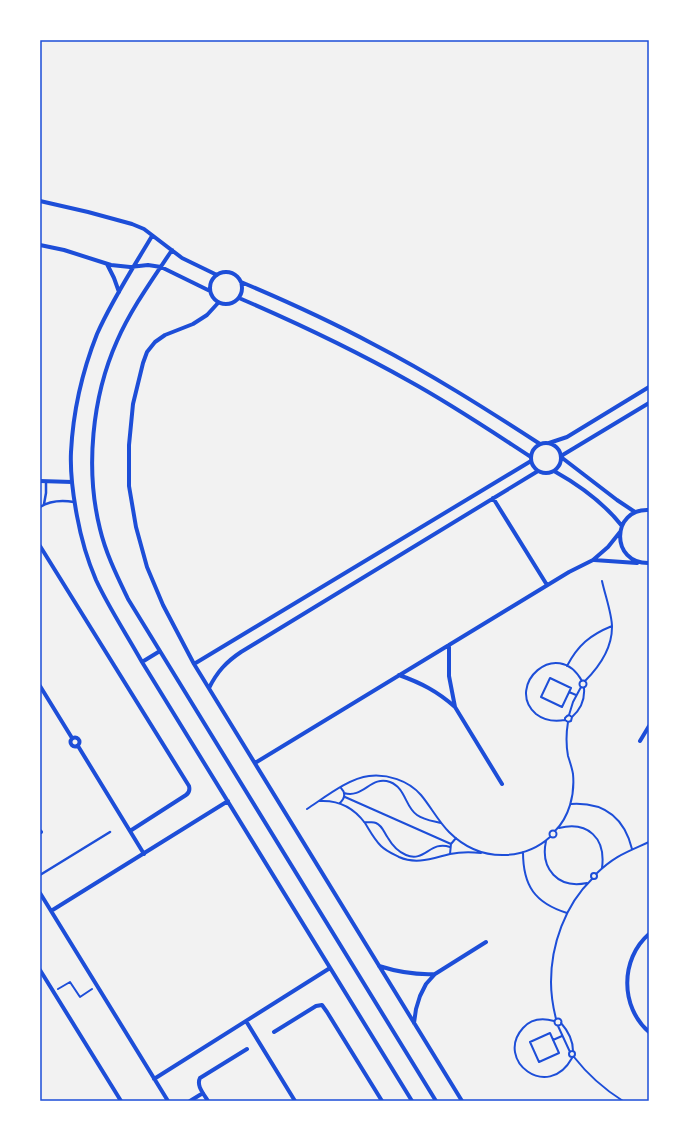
<svg xmlns="http://www.w3.org/2000/svg" width="689" height="1141" viewBox="0 0 689 1141" font-family="'PT Sans',sans-serif">
<rect width="100%" height="100%" fill="#f2f2f2"/>
<g fill="none" stroke-linecap="round" stroke-linejoin="round">
<path stroke="#1d4ed8" stroke-width="2" d="M567,666c11,-21 23,-31 45,-40
M550,678l21,10 -9,19 -21,-10z
M579.5 684a3.5 3.5 0 1 1 7 0a3.5 3.5 0 1 1-7 0Z
M585,681c14,-14 27,-32 27,-54 0,-13 -7,-32 -10,-46
M569,692l7,3
M569,715l4,-13 8,-15
M572,717l-3,-2 -2,1 -2,2v2l3,2 3,-1 1,-4c9,-8 13,-17 12,-29
M565,720c-11,2 -20,1 -29,-6 -32,-28 21,-78 46,-33
M344,793c19,6 27,-18 46,-11 16,6 15,25 27,33 7,5 16,6 24,8
M345,797l106,47
M320,801c19,-1 34,7 45,22 5,8 9,16 16,23 5,5 12,8 18,11 18,8 34,1 51,-3 10,-2 21,-2 31,-1
M340,803c5,-5 6,-10 1,-15
M571,804c33,-2 53,13 61,45
M307,809c17,-11 42,-31 62,-33 18,-2 39,4 52,19 10,12 17,26 28,37 15,15 35,24 57,23 17,-1 32,-7 44,-18
M364,822c4,0 9,0 12,1 7,3 8,10 12,15 4,7 11,14 18,17 19,8 24,-15 44,-8
M559,828c29,-7 47,10 43,40
M549.5 834a3.5 3.5 0 1 1 7 0a3.5 3.5 0 1 1-7 0Z
M555,831c14,-14 20,-36 18,-57 -1,-6 -3,-12 -5,-18 -2,-11 -2,-22 0,-34
M546,841c-6,28 12,48 41,42
M523,852c0,34 12,51 44,61
M450,854l1,-10 5,-6
M591 876a3 3 0 1 1 6 0a3 3 0 1 1-6 0Z
M596,874c18,-18 31,-22 53,-32
M58,989l12,-7 10,15 12,-8
M554.5 1022a3.5 3.5 0 1 1 7 0a3.5 3.5 0 1 1-7 0Z
M556,1019c-3,-12 -5,-24 -5,-37 0,-37 14,-77 41,-103
M554,1021c-11,-3 -23,-2 -31,7 -29,32 25,74 49,30
M561,1023c8,9 12,17 12,28
M558,1026l12,26
M550,1033l9,20 -20,9 -9,-20z
M553,1040l9,-4
M569 1054a3 3 0 1 1 6 0a3 3 0 1 1-6 0Z
M574,1057c14,18 30,32 49,44"/>
<path stroke="#1d4ed8" stroke-width="2.5" d="M44,504l2,-11v-11
M40,507c11,-7 22,-7 34,-5
M40,875l70,-43"/>
<path stroke="#1d4ed8" stroke-width="4" d="M40,201l48,11 44,12 12,5 38,29 35,17
M152,236c-19,32 -40,64 -55,98 -15,38 -24,78 -26,118 -1,22 2,43 6,64 4,22 10,43 19,64 13,28 31,55 46,82l270,439
M40,245l24,5 47,15 19,2 18,-2 13,2 49,24
M172,250c-20,30 -41,59 -55,91 -25,56 -32,128 -17,188 6,25 17,47 28,70l308,502
M107,264l7,14 5,14
M210 288a16 16 0 1 1 32 0a16 16 0 1 1-32 0Z
M241,282c45,19 89,39 132,62 58,30 113,65 167,100
M239,298c58,25 115,52 170,83 42,23 82,50 122,76
M218,303l-11,12 -14,9 -28,11 -10,7 -8,10 -4,11 -10,41 -4,41v41l7,41 11,40 16,38 31,59 268,437
M549,443l18,-6 82,-50
M531 458a15 15 0 1 1 30 0a15 15 0 1 1-30 0Z
M561,456l88,-53
M561,457l56,43 18,12
M554,471c25,14 50,32 68,55
M40,481l32,1
M493,498l54,87
M649,510c-38,-2 -39,54 0,53
M40,546l149,240c1,4 0,7 -3,9l-56,36
M594,560l43,3
M449,645v31l6,31 47,77
M142,662l18,-11
M194,664l337,-203
M399,675c22,8 38,16 56,32
M40,686l32,52
M209,688c8,-16 17,-26 32,-36l297,-181
M70.5 742a4.5 4.5 0 1 1 9 0a4.5 4.5 0 1 1-9 0Z
M640,741l9,-15
M78,746l66,108
M255,763l314,-191 24,-12 15,-13 12,-15
M40,831l1,1
M40,893l128,208
M51,911l177,-110
M649,934c-29,25 -29,73 0,98
M379,966c19,6 36,9 56,8
M40,970l81,131
M246,1021l49,80
M414,1023l2,-14 4,-13 6,-12 9,-10 51,-32
M274,1032l42,-26 6,-1 5,7 55,89
M154,1079l176,-111
M190,1101l13,-8
M208,1101c-4,-7 -12,-15 -8,-23l47,-29"/>
</g>
<rect width="689" height="1141" fill="none" stroke="#ffffff" stroke-width="82"/>
<rect x="41" y="41" width="607" height="1059" fill="none" stroke="#1d4ed8" stroke-width="1.5"/>
</svg>
